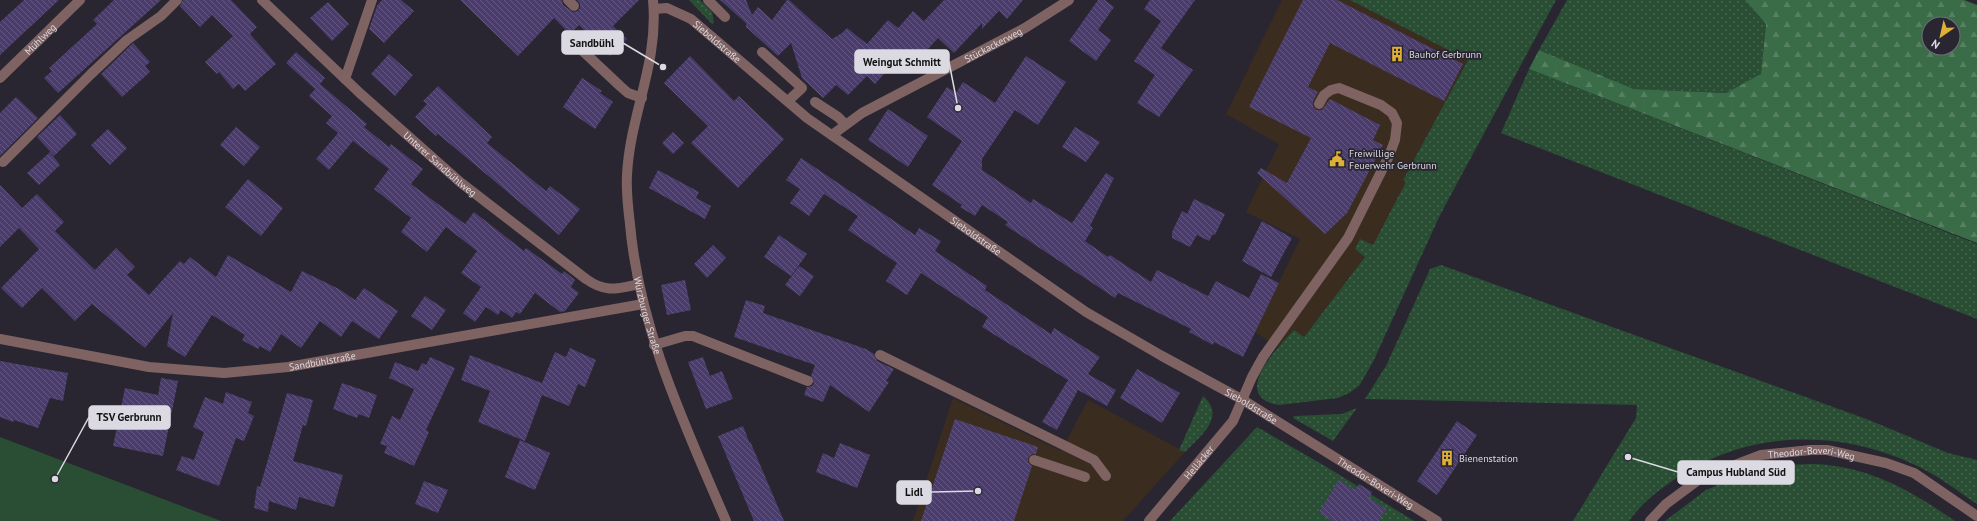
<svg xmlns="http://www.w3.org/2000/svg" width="1977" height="521" viewBox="0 0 1977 521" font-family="'PT Sans',sans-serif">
<defs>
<pattern id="grass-dots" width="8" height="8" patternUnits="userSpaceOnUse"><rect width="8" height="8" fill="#294e33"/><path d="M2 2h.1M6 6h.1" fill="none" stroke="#476750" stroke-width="1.8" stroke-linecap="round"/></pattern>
<pattern id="forest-firs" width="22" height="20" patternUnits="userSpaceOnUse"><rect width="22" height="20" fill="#396c47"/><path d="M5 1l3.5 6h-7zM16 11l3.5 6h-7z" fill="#558061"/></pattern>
<pattern id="building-back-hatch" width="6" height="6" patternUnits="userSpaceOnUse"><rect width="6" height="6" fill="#4a3c6c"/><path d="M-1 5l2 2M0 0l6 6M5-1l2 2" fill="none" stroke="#645881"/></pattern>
</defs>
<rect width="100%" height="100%" fill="#292631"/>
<path fill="#3b2c20" d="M1282,0h68l118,60 -65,120 3,2 -33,64 -13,-7 -5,10 10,8 -62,81 -9,-8 -16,17 -23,-15 45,-93 -54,-27 33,-68 -53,-30z
M953,398l108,53 27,-51 97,52 -62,69h-210z"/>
<path fill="url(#grass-dots)" d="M689,0h11l12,12 2,11 -2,1z
M1350,0h206l-116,215 -67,147 -14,24 -10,7 -11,5 -59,7c-50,-8 -1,-58 15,-75l10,7 61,-80 -10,-8 5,-10 13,6 33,-63 -3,-2 65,-120z
M1567,0h178l21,24 -5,51 -35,18 -92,-4 -95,-39z
M1529,69l448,175v75l-476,-186z
M1441,265l428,155 79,33 29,7v44c-21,-14 -41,-30 -64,-40 -68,-32 -149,-34 -216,2 -24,13 -52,32 -68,55h-56l63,-103 1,-13 -272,-6 21,-33 44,-97z
M1203,396c24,21 -3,40 -18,56l-6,-2z
M1357,408l-24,33 -40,-23 1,-2 48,-2z
M1257,427l68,39 89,55h-244z
M1784,465c14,0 29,-2 43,0 49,5 89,29 128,56h-290l41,-31 37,-16z"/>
<path fill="url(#forest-firs)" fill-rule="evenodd" d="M1745,0h219l13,5v238l-448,-174 10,-19 95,39 92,4 35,-19 5,-50zM1929,24h24v24h-24z"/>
<path fill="#294e33" d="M0,437l221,84h-221z"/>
<path fill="url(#building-back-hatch)" d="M24,0h35l-59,55v-33z
M114,0h47l-103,93 -14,-15 8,-7 -3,-3 48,-44 -4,-4z
M183,0h48l26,27 -7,7 26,30 -31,27 -6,-7 -6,5 -14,-17 -2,2 -12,-12 28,-26 -21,-21 -12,12 -20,-21z
M382,0h19l13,11 -30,32 -15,-14 8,-23z
M460,0h102l1,5 10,7 5,-1 2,-3v-4l-3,-4h62l-26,26 14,13 -17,17 -31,-31 -7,7h-4l-14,-14 -36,38z
M720,0h26l6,15 6,-8 14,13 15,-20h2l43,39 10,-6 5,-5 20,16 21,-24 10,8 15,-17 11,10 20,-21h79l-16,19 -8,-8 -17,18v-6l-28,30 -16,-15 -26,29 -12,-11 -25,28 -8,-8 -19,19 -12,-10 -13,13 -21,-20 -11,-35 -13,13 -32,-29v-4z
M1098,0h7l9,7 -16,23 13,10 -15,21 -27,-20z
M1150,0h45l-34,48 32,22 -34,47 -22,-14 18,-28 -21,-14 27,-40 -17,-12z
M1303,0h34l126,64 -19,37 -114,-58 -22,44 10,5 -5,9v6l3,3h6l8,-11 50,26 -7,15 10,5 -36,68 -22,21 -68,-61 4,-5 26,15 24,-45 -62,-31z
M328,2l21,22 -17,17 -22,-23z
M133,43l17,19 -5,4 5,6 -28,25 -21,-23z
M296,52l29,26 -5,6 47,40 -3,3 25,20 2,-3 32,25 -12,15 54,40 9,-12 50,39 2,-3 36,26 2,-3 11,9 -4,7 8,6 -14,18 -5,1 -25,-19 -15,21 -4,-2 -4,6 -11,-8 -3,5 -12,-8 -11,15 -12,-9 18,-26 -20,-14 16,-22 -31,-24 -19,25 -26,-20 10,-14 -37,-29 15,-20 -36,-28 -24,29 -13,-11 22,-26 -12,-10 6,-7 -23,-20 8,-9 -2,2 -29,-26z
M389,54l24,21 -18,21 -24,-22z
M690,56l44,45 5,-5 45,43 -46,49 -47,-45 17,-17 -44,-43z
M1026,56l40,26 -28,43 -23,-15 -33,49v11l49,33 2,-4 39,24 34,-50 8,5 -24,48 3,2 -8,13 23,16 2,-2 41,27 6,-12 51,26 8,-15 33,17 12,-24 18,9 -36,74 -29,-15 -1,3 -24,-13 2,-3 -73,-36 -3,5 -110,-73 3,-3 -26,-17 -7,11 -15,-9 2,-2 -30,-20 30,-44 -35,-24 20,-30 9,6 7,-11 32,21z
M582,78l20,13 -2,2 13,9 -18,27 -32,-22z
M438,86l54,51 -5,6 59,48 4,-5 30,23 -21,26 -121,-101 -2,2 -21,-19 12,-13 -4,-3z
M16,97l22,21 -38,38v-43z
M888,109l40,27 -20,31 -40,-27z
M60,115l17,19 -23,22 -17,-19z
M236,127l24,20 -16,19 -24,-21z
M1075,127l25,15 -14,20 -24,-15z
M108,129l19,19 -17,17 -19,-20z
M673,132l11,11 -11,11 -11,-11z
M50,152l10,13 -21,20 -12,-12z
M801,158l114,77 4,-7 22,13 -6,10 52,35 -2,4 66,44 3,-6 46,29 -12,17 28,16 -9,16 -29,-16 -21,40 -15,-8 26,-42 -86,-53 6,-10 -67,-44 -14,22 -21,-14 11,-18 -49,-33 10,-14 -34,-22 -15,22 -19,-13 10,-14 -14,-9z
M658,170l41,22 -3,6 15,8 -6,13 -56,-31z
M248,179l35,29 -22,28 -36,-29z
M0,185l22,23 15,-14 27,28 -9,9 40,39 21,-22 19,19 -8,8 22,20 31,-34 4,3 6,-7 26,20 12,-22 63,37 11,-21 37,18 16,11 9,-12 34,23 -19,28 -27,-18 -11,16 -21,-16 -19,27 -20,-14 -11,18 -10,-6 -2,3 -16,-9 3,-5 -33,-20 -27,42 -18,-11 6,-33 -28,35 -53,-44 -17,17 -33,-33 -20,20 -21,-20 38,-39 -20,-21 -19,19z
M1194,199l31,15 -10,21 -2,-1 -4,7 -12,-6 -7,12 -18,-9v-6l10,-21 5,3z
M1262,221l30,17 -21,39 -29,-16z
M779,235l28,19 -16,22 -27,-19z
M713,245l13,13 -19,20 -13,-14z
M799,266l15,10 -14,20 -15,-11z
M685,280l6,30 -24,5 -6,-30z
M425,296l21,14 -14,20 -21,-14z
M746,300l19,6 -2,7 103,36 8,5 3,7 17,8 -8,12 3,1 -20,30 -39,-27 -7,17 -19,-7 3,-8 5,-1 2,-3 -3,-7 4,-11 -81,-28z
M570,348l26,12 -11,27 -7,-3 -9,22 -27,-11 -17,46 -47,-19 12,-31 -29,-11 9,-25 72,28 13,-31 11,5z
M430,357l25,11 -29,62 3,2 -15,34 -30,-13 3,-7 -7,-2 12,-28 8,4 14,-31 -25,-11 6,-16 23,9 4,-8 4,2z
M703,357l7,19 12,-5 11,28 -27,10 -18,-47z
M0,361l68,12 -5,28 -13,-3 -12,30 -24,-8 -1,2 -13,-5z
M1137,369l43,24 -18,30 -42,-25z
M161,378l17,3 -15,75 -50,-10 12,-58 33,7z
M342,383l35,12 -8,23 -10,-4 -2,4 -24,-9z
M226,392l26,10 -4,11 6,3 -10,25 -8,-3 -17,48 -43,-16 6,-14 12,4 10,-28 -11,-5 12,-30 18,7z
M287,393l26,7 -7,26 -3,-1 -10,36 50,14 -9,32 -35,-10 -3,13 -27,-9 -1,11 -14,-4 3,-22 3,1z
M955,419l83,28 -2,7h-4l-4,4v4l4,4 -18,55h-93z
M1457,421l20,14 -40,60 -20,-14z
M743,426l7,18v-3l34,80h-30l-36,-85z
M520,440l30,13 -15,37 -30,-13z
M840,443l30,12 -13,33 -41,-16 7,-19 11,5z
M1339,480l16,10 4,-6 13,8 -3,6 17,11 -7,12h-47l-13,-9z
M424,481l24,9 -10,23 -23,-9z"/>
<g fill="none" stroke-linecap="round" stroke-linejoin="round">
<g stroke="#7f6362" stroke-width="10">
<path id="s1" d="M262,0l100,95 98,87 126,97c20,14 30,10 53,5"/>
<path d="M568,0l6,6"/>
<path id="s2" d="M653,0c6,64 -23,114 -26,175 -1,16 1,33 3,49 9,105 55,201 96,297"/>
<path d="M708,0l17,17"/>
<path id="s3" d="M654,9l13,-1 24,11 116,99 279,194 76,44 81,44 194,121"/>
<path d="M569,38l51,48 8,7 14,5"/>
<path d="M762,52l40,36 -14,13"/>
<path id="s4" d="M0,78l80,-78"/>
<path d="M345,79l27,-79"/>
<path d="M815,102l23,15 7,7"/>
<path id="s5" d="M832,135l30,-22 163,-85 44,-28"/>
<path d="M3,162l88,-88 36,-34 34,-24 16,-16"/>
<path id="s6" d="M0,339l149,28 75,6 64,-6 355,-63"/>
<path d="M654,345l31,-9h8l115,45"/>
<path d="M880,355l214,105 12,16"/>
<path d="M1034,460l51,17"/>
<path id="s7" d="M1149,521l84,-100 19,-44 11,-20 85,-119 41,-82 6,-16 2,-17 -5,-10 -11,-8 -42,-17 -8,2 -7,5 -5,9"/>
<path id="s8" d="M1650,521l16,-17 35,-26 60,-23 50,-5h16l59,13 28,10 63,43"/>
</g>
</g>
<defs>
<g id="building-bare" transform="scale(1.2)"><path d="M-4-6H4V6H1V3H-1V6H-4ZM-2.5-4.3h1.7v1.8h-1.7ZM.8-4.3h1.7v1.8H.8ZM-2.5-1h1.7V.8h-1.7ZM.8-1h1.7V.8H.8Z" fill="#e0b034" stroke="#292631" stroke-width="2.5" paint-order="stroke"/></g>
<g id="civic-bare" transform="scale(1.2)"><path d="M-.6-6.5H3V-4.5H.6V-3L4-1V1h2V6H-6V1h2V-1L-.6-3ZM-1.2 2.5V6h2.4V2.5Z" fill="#e0b034" stroke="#292631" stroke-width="2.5" paint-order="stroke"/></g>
</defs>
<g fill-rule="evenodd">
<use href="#building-bare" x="1397" y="54"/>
<use href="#civic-bare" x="1337" y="159"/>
<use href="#building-bare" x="1447" y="458"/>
</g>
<g text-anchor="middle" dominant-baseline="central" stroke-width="3.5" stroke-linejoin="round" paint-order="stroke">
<g font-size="10" fill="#dbd9e1" stroke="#292631">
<text stroke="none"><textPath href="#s4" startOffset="56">Mühlweg</textPath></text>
<text stroke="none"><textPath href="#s3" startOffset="74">Sieboldstraße</textPath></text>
<text stroke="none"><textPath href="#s5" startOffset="185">Stückackerweg</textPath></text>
<text stroke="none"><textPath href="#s1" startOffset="242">Unterer Sandbühlweg</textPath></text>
<text stroke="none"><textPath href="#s3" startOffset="398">Sieboldstraße</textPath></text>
<text stroke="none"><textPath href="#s2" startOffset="320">Würzburger Straße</textPath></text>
<text stroke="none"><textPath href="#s6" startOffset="326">Sandbühlstraße</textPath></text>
<text stroke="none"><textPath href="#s3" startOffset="722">Sieboldstraße</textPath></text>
<text stroke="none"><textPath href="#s8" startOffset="182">Theodor-Boveri-Weg</textPath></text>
<text stroke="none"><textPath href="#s7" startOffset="77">Helläcker</textPath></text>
<text stroke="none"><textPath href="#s3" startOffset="868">Theodor-Boveri-Weg</textPath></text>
</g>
<g font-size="10" fill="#dbd9e1" stroke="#292631" text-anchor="start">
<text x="1409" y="54">Bauhof Gerbrunn</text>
<text x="1349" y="153">Freiwillige<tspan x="1349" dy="12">Feuerwehr Gerbrunn</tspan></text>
<text x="1459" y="458">Bienenstation</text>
</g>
</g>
<path fill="none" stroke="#dbd9e1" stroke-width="1.5" d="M663 67L623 43M958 108L949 62M55 479L89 417M1628 457L1678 472M978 491L931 492"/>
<g fill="#dbd9e1" stroke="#292631" stroke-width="1.5">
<circle cx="663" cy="67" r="4"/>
<circle cx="958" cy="108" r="4"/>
<circle cx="55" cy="479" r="4"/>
<circle cx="1628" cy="457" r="4"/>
<circle cx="978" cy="491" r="4"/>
</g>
<g fill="#dbd9e1" stroke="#dbd9e1" stroke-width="1.5">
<rect x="562" y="31" width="61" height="23" rx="4"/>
<rect x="855" y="50" width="94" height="23" rx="4"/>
<rect x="89" y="406" width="81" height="23" rx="4"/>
<rect x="1678" y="461" width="116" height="23" rx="4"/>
<rect x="897" y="481" width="34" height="23" rx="4"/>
</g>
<g font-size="11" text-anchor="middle" font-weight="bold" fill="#111">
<text x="592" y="47">Sandbühl</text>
<text x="902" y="66">Weingut Schmitt</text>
<text x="129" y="421">TSV Gerbrunn</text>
<text x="1736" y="476">Campus Hubland Süd</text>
<text x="914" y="496">Lidl</text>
</g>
<g transform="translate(1941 36) rotate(214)"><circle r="19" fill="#292631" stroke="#706e77"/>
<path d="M0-3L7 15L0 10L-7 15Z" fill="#e0b034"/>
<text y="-6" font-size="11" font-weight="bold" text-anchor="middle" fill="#dbd9e1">N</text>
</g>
</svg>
